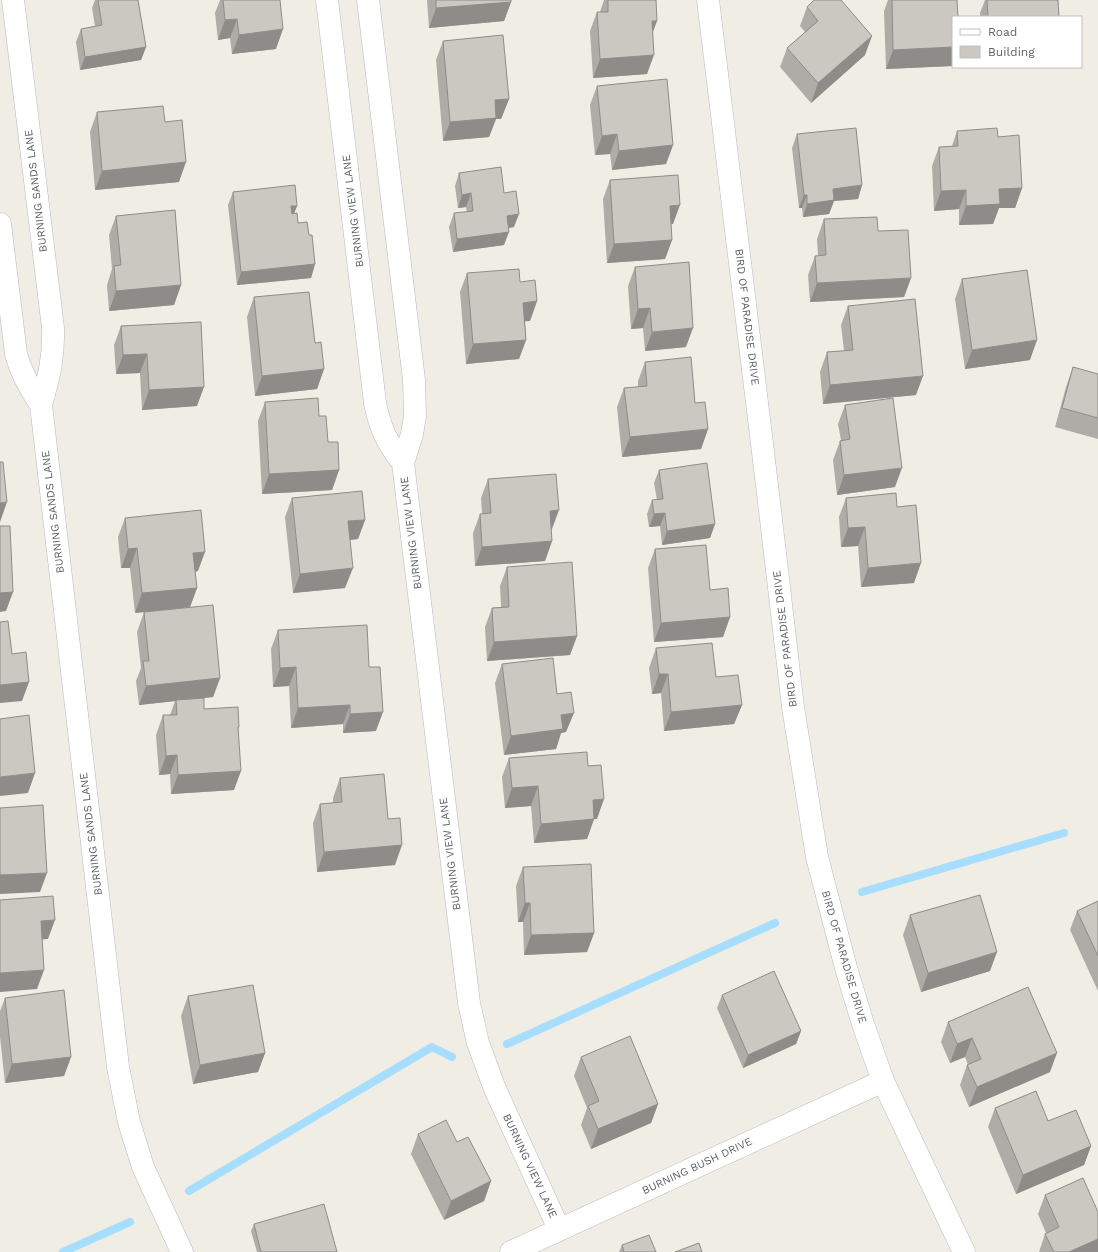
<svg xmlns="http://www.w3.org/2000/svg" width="1098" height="1252" viewBox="0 0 1098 1252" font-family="'Work Sans',sans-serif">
<rect width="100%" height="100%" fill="#f0ede5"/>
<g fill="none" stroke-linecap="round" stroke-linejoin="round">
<path stroke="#a7deff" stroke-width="8" d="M862,892l202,-59
M507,1044l268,-121
M189,1191l243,-144 20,10
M63,1252l67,-30"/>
<g stroke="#b6b9bd" stroke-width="23">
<path id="street" d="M327,0l48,403c5,25 12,40 28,60l9,-29 3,-18 -1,-36 -46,-380
M0,224l16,130c5,19 14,35 25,51 8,-29 13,-47 12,-77l-40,-328
M41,405l77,662 11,55 14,45 39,85
M403,463l66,540 9,40 17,46 64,140
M511,1252l372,-171"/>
</g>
<g stroke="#b7bbc0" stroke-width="23">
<path id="secondary" d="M708,0l59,485 26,222 24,150 29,111 17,56 20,57 81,171"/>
</g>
<use href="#street" stroke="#fff" stroke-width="22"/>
<use href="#secondary" stroke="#fff" stroke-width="22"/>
</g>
<path fill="#afaca7" d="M95,0h43l8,47 -5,13 -61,10 -4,-28 5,-13 14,-3 -3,-18z
M220,0h60l-4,49 -44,5 -2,-16 -12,2 -3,-27z
M427,0h84v2l-7,19 -75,7z
M604,0h52l-4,33 -5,41 -54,4 -3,-47 7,-19h3z
M888,0h69l-4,17v46l-1,3 -66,3 -2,-58z
M985,0h73l1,17h-79v-4z
M807,7l58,48 -54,48 -31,-36 7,-19 18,-16 -5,-6z
M443,41l66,58 -8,20h-5l-7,18 -46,4 -7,-81z
M597,86l76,59 -7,19 -54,6 -2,-16 -15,1 -5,-50z
M97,112l68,10 14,60 -84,8 -5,-58z
M957,131l41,6 24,51 -7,20h-16l-6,16 -34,1v-16l-25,2 -2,-45 7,-19 13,-1z
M797,134l65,51 -4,14 -24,2 -5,13 -26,3 -1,-9h-3l-7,-60z
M459,173l45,20 10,34 -6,1 -4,17 -51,7 -4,-25 5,-14 13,-1 -1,-5 -8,1 -3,-22z
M610,180l63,44h-2l1,16 -7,19 -58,4 -4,-64z
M233,192l64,14 -3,7 4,10 11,12 6,29 -4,14 -74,7 -9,-80z
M116,216l65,69 -7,20 -65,6 -2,-26 5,-16 -3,-34z
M824,219l54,12 33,47 -7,19 -94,5 -2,-27 7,-19h3l-1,-17z
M635,267l51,80 -41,4 -2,-23 -12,1 -3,-43z
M467,273l53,9 17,19 -7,20h-5l1,19 -7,19 -53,5 -6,-72z
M962,279l68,81 -65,9 -10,-70z
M254,297l61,46 9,26 -7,20 -62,7 -8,-79z
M848,306l68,89 -93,9 -3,-32 7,-20 17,-1 -3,-26z
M121,326l76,80 -55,4 -2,-37 -24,1 -2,-29z
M645,362l63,67 -7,20 -79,8 -5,-50 7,-19 14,-1v-6z
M1073,367l25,7v65l-43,-12 11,-40z
M265,402l54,14 20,54 -7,20 -70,4 -4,-73z
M845,405l50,82 -58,8 -4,-35 7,-19 1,-1 -3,-16z
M659,470l56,54 -5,14 -48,7 -2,-19 -11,1 -2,-13 5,-14h5l-3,-17z
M488,479l64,50h-1l1,12 -7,20 -70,5 -2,-33 7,-19h2l-1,-16z
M292,498l73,22 -7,19 -8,1 -5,48 -52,5 -8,-76z
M846,498l68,85 -53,4 -3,-41 -17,1 -2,-30z
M125,518l73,53 -3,1 2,16 -7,19 -55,6 -5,-45h-9l-3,-31z
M655,549l55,41 20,27 -7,20 -69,5 -6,-74z
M507,567l70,69 -7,19 -83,6 -2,-34 7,-19 9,-1 -1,-21z
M144,612l76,66 -7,19 -9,1v11l35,18 -1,3 -4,60 -63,4 -1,-20 -11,1 -3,-40 7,-20h7l5,-14 -36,4 -3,-24 5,-13 -4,-36z
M278,630l91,37 7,64 -33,2v-9l-52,4 -2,-42 -16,1 -2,-38z
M656,648l60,29 26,28 -8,19 -70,7 -3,-38 -9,1 -3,-26z
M502,664l55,30 9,38 -5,1 -5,16 -52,6 -9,-72z
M509,758l79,8 9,53h-3l-7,20 -53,4 -3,-37 -26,2 -3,-31z
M340,778l48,41 7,46 -78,7 -4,-49 7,-19 13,-1v-5z
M523,867l71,66 -7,19 -63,3 -1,-33h-5l-2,-36z
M1098,901v90l-28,-61 7,-19z
M910,915l80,56 -69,21 -18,-57z
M722,995l79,36 -5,13 -53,24 -26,-60z
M188,996l77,57 -7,19 -65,12 -12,-68z
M5,998l66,59 -7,19 -59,7 -5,-46v-26z
M948,1022l102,50 -81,35 -9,-22 7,-20h1l-3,-8 -15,6 -9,-21z
M581,1057l77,47 -7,19 -60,26 -10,-24 6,-17 -13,-32z
M995,1108l53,13 43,25 -7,19 -68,29 -28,-67z
M418,1134l39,8 34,39 -7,20 -40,19 -33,-66z
M1045,1195l53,57h-59l6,-18 1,-1 -8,-19z
M254,1224l83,28h-80l-6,-21z
M622,1245l34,7h-37z"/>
<path fill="#8e8c88" d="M511,2l-7,19 -75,7 7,-20z
M237,19l-7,19 -12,2 7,-20z
M652,21h5l-7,19z
M283,29l-7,20 -44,5 7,-19z
M872,36l-7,19 -54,48 7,-20z
M146,47l-5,13 -61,10 5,-13z
M953,47v16l-1,3 -66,3 7,-19z
M654,55l-7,19 -54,4 7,-19z
M509,99l-8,20h-5l-7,18 -46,4 7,-19 45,-22z
M617,134l-7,20 -15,1 7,-19z
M673,145l-7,19 -54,6 7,-19z
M186,162l-7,20 -84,8 7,-19z
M862,185l-4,14 -24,2 -5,13 -26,3 4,-13 26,-15z
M1022,188l-7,20h-16l-6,16 -34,1 7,-19 33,-17z
M966,190l-7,19 -25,2 7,-20z
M471,193l-5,14 -8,1 4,-13z
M804,195h3l-5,13h-3z
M680,205l-7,19 -10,1 7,-19z
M291,206h6l-5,13z
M519,214l-5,13 -12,2 5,-13z
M509,232l-5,13 -51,7 4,-13z
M672,240l-7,19 -58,4 7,-19z
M315,264l-4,14 -74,7 4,-13z
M911,278l-7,19 -94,5 7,-19z
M181,285l-7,20 -65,6 7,-20z
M537,301l-7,20 -14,1 7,-19z
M650,308l-7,20 -12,1 7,-20z
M693,328l-7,19 -41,4 7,-19z
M526,340l-7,19 -53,5 7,-20z
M1037,340l-7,20 -65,9 7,-19z
M147,354l-7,19 -24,1 7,-19z
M324,369l-7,20 -62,7 7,-20z
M923,376l-7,19 -93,9 7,-19z
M204,387l-7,19 -55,4 7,-20z
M708,429l-7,20 -79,8 8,-20z
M902,468l-7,19 -58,8 7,-20z
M339,470l-7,20 -70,4 7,-20z
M7,502l-7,20v-19z
M559,510l-7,19 -9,1 7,-19z
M665,513l-5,13 -11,1 5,-13z
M365,520l-7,19 -17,2 7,-20z
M715,524l-5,14 -48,7 5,-14z
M865,527l-7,19 -17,1 7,-19z
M552,541l-7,20 -70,5 7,-19z
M137,548l-7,20h-9l7,-19z
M205,552l-7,19 -12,2 7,-20z
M921,563l-7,20 -53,4 7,-19z
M353,568l-8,20 -52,5 7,-19z
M197,588l-7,19 -55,6 7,-20z
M13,592l-7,19 -6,1v-19z
M730,617l-7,20 -69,5 7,-19z
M577,636l-7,19 -83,6 7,-19z
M296,667l-7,19 -16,1 7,-19z
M659,674h9l-7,19 -9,1z
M220,678l-7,19 -74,8 7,-19z
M29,682l-7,19 -22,2v-18z
M350,705l-7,19 -52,4 7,-20z
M742,705l-8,19 -70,7 7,-19z
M383,712l-7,19 -33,2 7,-19z
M574,713l-8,19 -5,1 -5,16 -52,6 7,-19 50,-21z
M177,755l-7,19 -11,1 7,-19z
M241,771l-7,19 -63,4 7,-19z
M35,773l-7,20 -28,3v-19z
M538,786l-7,20 -26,2 7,-20z
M604,799l-7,20 -11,1 7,-20z
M594,819l-7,20 -53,4 7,-19z
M402,845l-7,20 -78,7 7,-20z
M47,873l-7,19 -40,2v-19z
M525,903h5l-7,19h-5z
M55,920l-7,19 -14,1 7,-19z
M594,933l-7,19 -63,3 7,-20z
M997,952l-7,19 -69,21 7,-19z
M44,970l-7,19 -37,3v-19z
M801,1031l-5,13 -53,24 5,-13z
M972,1038l-7,19 -15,6 7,-19z
M265,1053l-7,19 -65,12 7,-19z
M1057,1053l-7,19 -81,35 8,-20z
M71,1057l-7,19 -59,7 7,-19z
M658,1104l-7,19 -60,26 7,-20z
M1091,1146l-7,19 -68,29 7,-19z
M491,1181l-7,20 -40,19 7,-19z
M1098,1239v13h-29z"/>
<path fill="#cbc8c2" stroke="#8e8c88" d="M98,0h40l8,47 -61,10 -4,-28 21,-4z
M223,0h57l3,29 -44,6 -2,-16 -12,1z
M436,0h75v2l-75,6z
M608,0h48l1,21h-5l2,34 -54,4 -3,-47h11z
M814,0h27l31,36 -54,47 -31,-35 31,-27 -11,-14z
M892,0h65l1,17h-5v30l-60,3z
M987,0h71l1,17h-71z
M503,35l6,64 -14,1 1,18 -46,4 -7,-81z
M667,79l6,66 -54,6 -2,-17 -15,2 -5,-50z
M163,106l2,16 17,-2 4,42 -84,9 -5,-59z
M856,128l6,57 -29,4 1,11 -27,4v-9h-3l-7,-61z
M997,128l1,9 21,-2 3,53 -23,1 1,15 -34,2v-16l-25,1 -2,-44 19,-1 -1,-15z
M501,167l3,26 12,-2 3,23 -12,2 2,16 -52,7 -3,-26 19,-2 -2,-18 -9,2 -3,-22z
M678,175l2,30 -10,1 2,34 -58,4 -4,-64z
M295,185l2,21h-6l1,8 5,-1 1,10 9,-1 2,13h3l3,29 -74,8 -8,-80z
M175,210l6,75 -65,6 -2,-25 7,-1 -5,-49z
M877,217l1,14 30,-1 3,48 -94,5 -2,-27 11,-1 -2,-36z
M689,262l4,66 -41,4 -2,-24 -12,1 -3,-42z
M519,269l1,13 15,-2 2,21 -14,2 3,37 -53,4 -6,-71z
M1027,270l10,70 -65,10 -10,-71z
M309,292l6,51 6,-1 3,27 -62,7 -8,-79z
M915,299l8,77 -93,9 -3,-33 26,-2 -5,-44z
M201,322l3,65 -55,3 -2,-36 -24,1 -2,-29z
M691,357l4,46 10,-1 3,27 -78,8 -6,-49 23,-2 -2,-24z
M1073,367l25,7v44l-36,-10z
M318,398l1,18h7l2,26h10l1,28 -70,4 -4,-72z
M893,398l9,70 -58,7 -4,-34 10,-2 -5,-34z
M0,462h3l4,40 -7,1z
M707,463l8,61 -48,7 -2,-18 -11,1 -2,-14 11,-1 -4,-29z
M556,474l3,36 -9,1 2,30 -70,6 -2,-33 11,-1 -3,-34z
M362,491l3,29 -17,1 5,47 -53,6 -8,-76z
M896,493l1,14 19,-2 5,58 -53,5 -3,-41 -17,1 -2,-30z
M201,510l4,42 -12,1 4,35 -55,5 -5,-45 -9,1 -3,-31z
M0,526h10l3,66 -13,1z
M706,545l4,45 18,-2 2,29 -69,6 -6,-74z
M572,562l5,74 -83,6 -2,-34 17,-1 -2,-40z
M213,605l7,73 -74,8 -3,-25h6l-5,-49z
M8,621l4,33 14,-2 3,30 -29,3v-63z
M367,625l2,42h11l3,45 -33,2v-9l-52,3 -2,-41 -16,1 -2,-38z
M712,643l4,34 22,-2 4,30 -71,7 -3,-38h-9l-3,-26z
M553,658l4,36 14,-2 3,21 -13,2 2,14 -52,7 -9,-72z
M204,698v11l34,-2 1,20h-1l3,44 -63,4 -1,-20 -11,1 -3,-41h14l-1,-15z
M29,715l6,58 -35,4v-58z
M587,752l1,14 13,-1 3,34 -11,1 1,19 -53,5 -3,-38 -26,2 -3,-30z
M384,774l4,45 12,-1 2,27 -78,7 -4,-48 22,-2 -2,-24z
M43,805l4,68 -47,2v-67z
M591,864l3,69 -63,2 -1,-32h-5l-2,-36z
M980,895l17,57 -69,21 -18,-58z
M53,896l2,24 -14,1 3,49 -44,3v-73z
M1098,901v55l-21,-45z
M774,971l27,60 -53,24 -26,-60z
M253,985l12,68 -65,12 -12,-69z
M1028,987l29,66 -80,34 -10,-22 14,-6 -9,-21 -15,6 -9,-22z
M64,990l7,67 -59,7 -7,-66z
M630,1036l28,68 -60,25 -10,-23 11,-5 -18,-44z
M1036,1091l12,30 28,-11 15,36 -68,29 -28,-67z
M446,1120l11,22 11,-5 23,44 -40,20 -33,-67z
M1083,1178l15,34v27l-29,13h-15l-9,-18 14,-7 -14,-32z
M324,1204l13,48h-76l-7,-28z
M649,1235l7,17h-32l-2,-7z
M699,1243l3,9h-27z"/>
<g text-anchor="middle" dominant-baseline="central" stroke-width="3" stroke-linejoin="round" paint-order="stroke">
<g font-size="11" fill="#5d6267" stroke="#fff">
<text transform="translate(36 191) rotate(-97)">BURNING SANDS LANE</text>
<text transform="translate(353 211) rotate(-97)">BURNING VIEW LANE</text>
<text transform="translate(747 317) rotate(83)">BIRD OF PARADISE DRIVE</text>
<text transform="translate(53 512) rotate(-97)">BURNING SANDS LANE</text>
<text transform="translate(411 533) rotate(-97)">BURNING VIEW LANE</text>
<text transform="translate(785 639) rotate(-97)">BIRD OF PARADISE DRIVE</text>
<text transform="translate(91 834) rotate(-97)">BURNING SANDS LANE</text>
<text transform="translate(450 854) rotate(-97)">BURNING VIEW LANE</text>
<text transform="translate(844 957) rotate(74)">BIRD OF PARADISE DRIVE</text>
<text transform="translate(530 1166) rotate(65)">BURNING VIEW LANE</text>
<text transform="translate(697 1166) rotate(-25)">BURNING BUSH DRIVE</text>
</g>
</g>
<rect x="952" y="16" width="130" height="52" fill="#ffffff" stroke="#bec0c2"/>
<rect x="960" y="29" width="20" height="6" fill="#ffffff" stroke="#bec0c2"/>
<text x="988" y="36" font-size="12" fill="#5d6267">Road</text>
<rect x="960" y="46" width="20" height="12" fill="#cbc8c2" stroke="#bec0c2"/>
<text x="988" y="56" font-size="12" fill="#5d6267">Building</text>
</svg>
